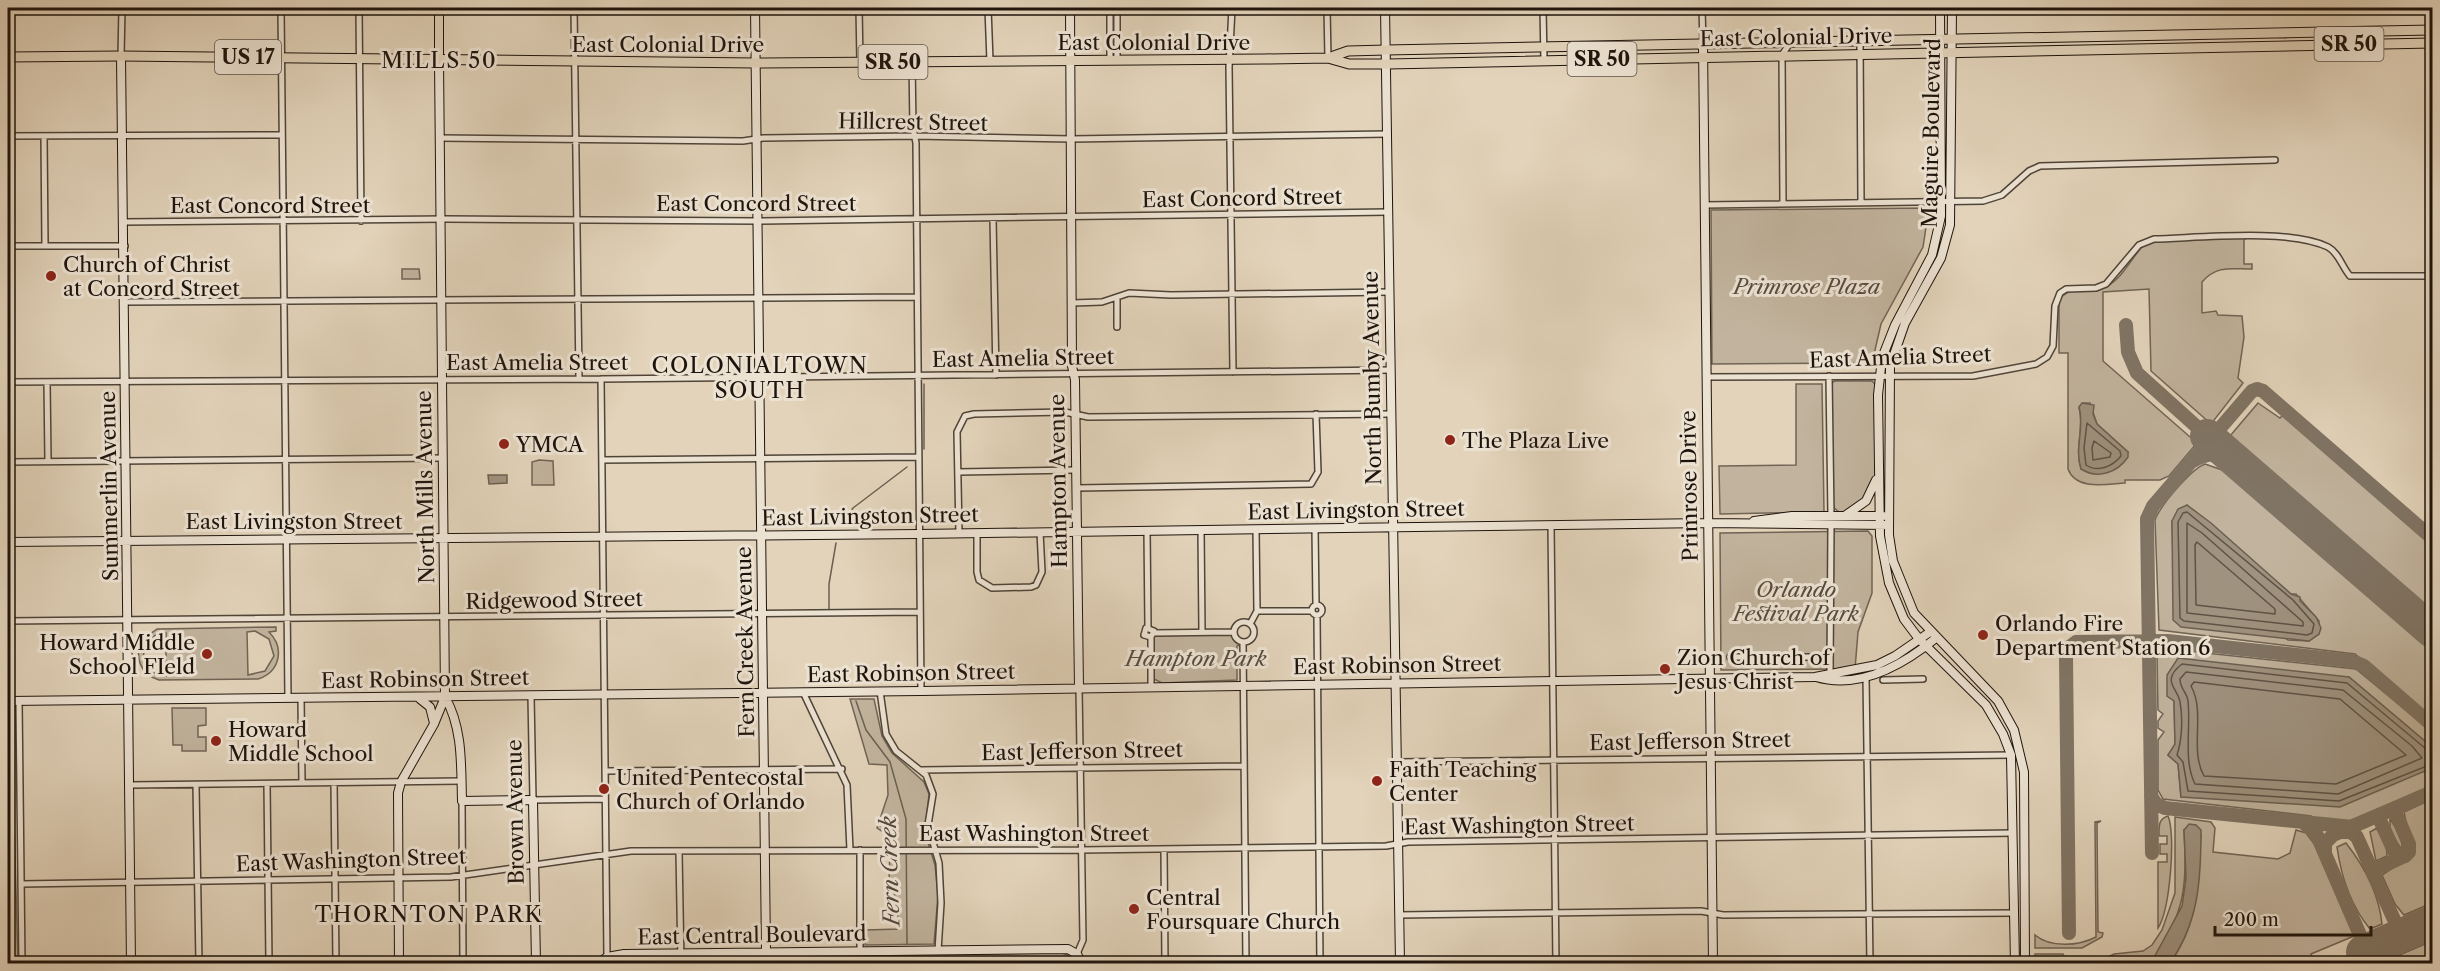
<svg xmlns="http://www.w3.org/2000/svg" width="2440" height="971" viewBox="0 0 2440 971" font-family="'Libre Caslon Text',serif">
<rect width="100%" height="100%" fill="#e2d3ba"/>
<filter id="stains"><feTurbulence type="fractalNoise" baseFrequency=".00333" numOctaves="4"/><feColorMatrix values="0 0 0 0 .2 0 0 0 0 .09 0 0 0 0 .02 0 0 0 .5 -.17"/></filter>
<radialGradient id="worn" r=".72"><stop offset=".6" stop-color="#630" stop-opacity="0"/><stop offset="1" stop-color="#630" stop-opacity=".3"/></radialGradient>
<path fill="#c1b39d" stroke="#706455" stroke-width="1.5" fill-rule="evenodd" d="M1929,208l-6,39 -42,77 -9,39 -160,1 -1,-154z
M2247,237l-3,3v24h8v5c-22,0 -35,-4 -50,13v31l14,-2 2,4 24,1 2,21 -6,41 5,5 -32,41 -60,-53 -2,-82 -46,3v69l94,82 -28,33 -9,4h-35v3c-18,1 -49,8 -57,-14v-116h-9v-54c16,-16 27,-4 44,-11 20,-7 29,-34 45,-47zM2083,403h7l7,21 31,28 -47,17c-7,-21 4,-42 -2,-61z
M402,269h17l1,10h-18z
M1835,381h37l3,3v96c-6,14 -18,30 -35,33l-8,-7 -1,-123z
M1796,384h26l2,128 -104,2 -1,-48 77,-1z
M2258,403l22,15 3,-3 149,130v66l-202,-175z
M539,460l14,1 1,24h-22v-23z
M2205,464l20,7 207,180v62l-11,-3 -66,-56 -196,-24 -4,-110c5,-14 36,-51 50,-56zM2187,505l104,89h5l23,27v13l-10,7 -21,-1 -115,-82 -1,-37z
M1868,531l4,5v57l-14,39 -3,37 -134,1 -1,-137z
M276,627v4l-7,1c16,16 11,40 -11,47l-99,1c-19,-6 -25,-23 -17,-40l15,-11zM255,631l14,8 5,17 -9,15 -17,4 -1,-43zM158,633h8v43l-15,-4 -8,-12 2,-16z
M1229,634l8,5 3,6 -3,1v34l-75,3 -8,-4v-43z
M2168,649l188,20 76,63v15l-83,-70 -178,21 3,3 1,44 -7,10 10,9 3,33 247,-26 4,-3v18l-83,35 -38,-2v-3l-148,-17 -5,-9v-50l6,-8 -6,-4v-7l5,-7 -5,-4 -1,-55 4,-5z
M850,699h24l8,37 10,17 32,29 5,12 -4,39 10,32 3,30 -4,49 -69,1v-15l35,-1 -7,-43h-4l1,-44 -4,-1v-7l-9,-6 11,-33 -1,-30 -18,-1z
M8,706l3,4 7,254 -10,-1z
M172,708h34v17l-8,1v11h8v14h-24v-6h-9z
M2432,799v104l-28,12 -9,-11 -13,-29 26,-17 4,-7 -8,-39z
M2168,816c8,18 2,94 -10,112v-66h9v-8h-7v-10h7v-8h-8c0,-9 -1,-17 9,-20z
M2175,817l36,5 4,6 -2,24 65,7 12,-6 6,-23 10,3 9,12 39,91 -43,18 3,9h-144c30,-42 26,-77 31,-128l-17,-5c3,59 1,81 -31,132l-59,2 20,-10 29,-3 9,-6 10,-15 13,-37z
M2390,819l12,18v13l-12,-18z
M2101,821l-4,2 1,109 5,1 -1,4 -20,11h-47v-13c15,13 44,11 61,2l-1,-115z
M2377,828l9,15 1,13 -11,5 -6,-29z
M2346,843c18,23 33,51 36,81l-12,5c-19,-23 -29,-53 -33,-82z
M2432,941v22h-51z
M1062,953l11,4 3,6h-256v-7z
M2035,954h28l3,6h-24v3h-6z"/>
<path fill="#9f927f" stroke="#6b6051" stroke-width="1.5" d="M2082,403l12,2 -1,9 4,10 31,28v5c-10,15 -30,23 -47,12 -7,-21 4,-42 -2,-62z
M488,475h19v8l-18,1z
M2187,505l24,18 80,71 9,3v4l16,16 5,11 -2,6 -10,7 -128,-14 -8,-7 -1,-99 6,-12z
M2178,658l171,19 83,70v21l-92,39 -159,-10 -3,-33 -10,-9 7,-11 -1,-43 -7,-5v-21z
M2189,824l7,1 5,5c0,49 -2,92 -31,133h-19l31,-57 4,-28 -2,-48z"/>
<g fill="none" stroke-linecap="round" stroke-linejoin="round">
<path stroke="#5e5346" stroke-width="1.5" d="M2087,423l33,28 1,5c-8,10 -23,17 -35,9l-2,-17z
M2094,441l17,12 -1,4 -17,3 -1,-12z
M2187,512l106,88 21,24 -2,9 -5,2 -123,-14 -4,-3 -2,-96 5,-9z
M2187,523l15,10 101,89v4l-116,-13z
M2197,542l78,67v5l-79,-9 -1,-60z
M2186,672l157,18 69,56 10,12 -84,36 -143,-10c-12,-24 -4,-56 -7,-83 -1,-9 -8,-12 -8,-22z
M2194,682l146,17 66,56 -70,29 -132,-8c-15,-27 2,-63 -13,-90z
M2432,751l-6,-2 -79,-66 -165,-19c-22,17 -4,24 -2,38 3,16 2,38 -3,53l6,7 5,29 151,10 93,-37"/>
<path stroke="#6b6051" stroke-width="1.5" d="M924,384v65
M842,525l11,-17 54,-41
M829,609v-25l7,-41
M856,701l10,29 24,32 16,57 1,125
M907,964v-9"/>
<path stroke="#807464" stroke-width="14" d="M2126,325l2,27 9,21 70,63
M2193,461c16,-10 30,-8 45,2
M2151,796l5,8 9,4 188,19
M2378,816l17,37 10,3
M2305,824l11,9 51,118
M2341,832h10l6,5 39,87 6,5 11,1
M2152,853l-5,-334 6,-13 99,-115 5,-2 6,2 169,147
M2325,853v-10l8,-8 99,-43
M2372,871l33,-15 4,-4v-8l-15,-35
M2069,933l-3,-277 2,-8 8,-6 92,-1 184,20 12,5 68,59"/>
<path stroke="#807464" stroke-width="34" d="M2207,436l225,195
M2363,952l69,-30"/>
<g stroke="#4f4438" stroke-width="8">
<path id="street" d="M281,8l7,690
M359,8l2,213
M574,8l5,371
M859,8l1,54
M988,8l2,53
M1117,8v51
M1232,8l-3,59 4,305
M1327,8l1,50
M1543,8l1,53
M1702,8l1,36
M1860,41l1,162
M121,56l1,-48
M1110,59v-51
M912,61l1,67 3,15 5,548
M8,136l273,-1
M44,136l1,110
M439,138l304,3 20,-3 152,-2 157,3 316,-5
M1783,203l-1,-148 8,-12
M1704,205l279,-4 19,-6 27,-24 11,-5 235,-6
M993,218l3,157
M124,222l323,-3 311,2 630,-9
M8,246h117
M1117,298v29
M125,302l791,-5
M1072,303l30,-1 27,-9 42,2 218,-3
M1829,376l2,140
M1706,377l267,-1 63,-12 11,-7 6,-11 2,-40 5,-13 6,-4 30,-1 10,-4 33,-39 15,-6c44,-1 135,-11 174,8 11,6 14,20 22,29h82
M601,379l6,578
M8,382l593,-3 790,-9
M47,382l1,79
M602,460l316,-3
M8,462l435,-4
M958,472l118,-2
M1077,488l234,-4 7,-12 -2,-58
M1551,525l5,439
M1315,528l1,77
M1147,530l1,97
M1201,530l1,102
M959,533l-2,-101 8,-16 9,-2 91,-2 23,5 303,-3
M977,533v39l2,8 13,8 39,-1 5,-2 6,-13 -2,-40
M1312 610a5 5 0 1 1 10 0a5 5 0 1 1-10 0Z
M1257,611h54
M1317,616l3,348
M8,621l912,-9
M1234 632a10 10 0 1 1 20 0a10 10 0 1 1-20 0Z
M1250,624l7,-13 -1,-82
M1154,633l80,-1
M1151,637l-7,-2 2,-7 8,3 -3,6v50
M1243,642l3,322
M1730,657h100
M1830,672l1,-147
M1866,677l4,287
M1883,680l40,-1
M880,691l6,43 10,17 30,24 7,19 -5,31 11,38 2,40 -3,48
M803,692l44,93 3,65
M531,696l2,104 72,-1
M301,698l1,85
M19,701l3,263
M1397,762l614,-7
M921,770l323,-4
M605,771l237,-2
M334,783l2,181
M267,784l2,180
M130,785l331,-4
M196,785l3,179
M462,801l1,163
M1164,850l1,114
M679,852l2,112
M21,884l430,-7 180,-26 450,-1 305,-4 22,-4 605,-9
M1399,915l302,-4 22,4 291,-2
M860,952v-102
M1077,954l6,-14 -4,-252"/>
</g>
<g stroke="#1e140d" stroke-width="10">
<path id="secondary" d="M755,8l11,944
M1070,8l2,358 3,14 4,308
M1385,8l15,956
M1940,8l1,208 -9,39 -37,70 -13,33 -4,37 2,141 9,47 15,36 15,20 67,66 17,29 8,21 4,209
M1952,8l-2,217 -9,33 -36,65 -15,43 -1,169 4,26 21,52 84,88 16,29 10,42 1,192
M1703,44l10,920
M121,56l10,908
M439,60l6,637c18,31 16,69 17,104l71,-1 3,164
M1846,515l20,-14 10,-21
M1754,521l38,-5h91
M8,542l911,-8 788,-11 182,2
M1816,677c44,13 87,-12 120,-39
M420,699l10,8 4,16
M8,701l913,-10 894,-14 62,-12 18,-9 35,-24
M399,964l-1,-171 3,-11 33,-58 11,-27
M597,964l10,-7 17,-3 444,-5 9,5 5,10"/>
</g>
<g stroke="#1e140d" stroke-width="10">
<path id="primary" d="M439,8v52"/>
</g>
<g stroke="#1e140d" stroke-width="11">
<path id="highway" d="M8,57l113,-1 635,7 508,-4 64,-1 20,-7 38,-1 1046,-20
M1328,58l21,6h38l1045,-21"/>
</g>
<use href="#street" stroke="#ece2d2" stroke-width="5"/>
<use href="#secondary" stroke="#ece2d2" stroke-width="8"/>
<use href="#primary" stroke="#e2d3ba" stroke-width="8"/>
<use href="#highway" stroke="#e2d3ba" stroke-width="9"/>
</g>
<g fill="#8f2418" stroke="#ece2d2" stroke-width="2">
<circle cx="51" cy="276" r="6"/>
<circle cx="1450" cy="440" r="6"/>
<circle cx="504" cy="444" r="6"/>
<circle cx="1983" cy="635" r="6"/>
<circle cx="207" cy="654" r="6"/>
<circle cx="1665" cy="669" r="6"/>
<circle cx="216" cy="741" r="6"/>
<circle cx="1377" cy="781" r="6"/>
<circle cx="604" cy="789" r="6"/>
<circle cx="1134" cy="909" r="6"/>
</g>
<g text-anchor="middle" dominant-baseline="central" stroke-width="6" stroke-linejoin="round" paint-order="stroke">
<g fill="#ece2d2" stroke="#5c5248" stroke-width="1.5">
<rect x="2314.5" y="27" width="69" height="34" rx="4.5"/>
<rect x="215" y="40" width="66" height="34" rx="4.5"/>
<rect x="1567.5" y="42" width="69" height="34" rx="4.5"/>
<rect x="858.5" y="45" width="69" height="34" rx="4.5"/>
</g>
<g font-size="20" font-weight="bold" fill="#1e140d">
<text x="2349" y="44">SR 50</text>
<text x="248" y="57">US 17</text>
<text x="1602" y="59">SR 50</text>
<text x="893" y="62">SR 50</text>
</g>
<g font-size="21" fill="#1e140d" stroke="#ece2d2">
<text transform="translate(1796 37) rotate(-1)">East Colonial Drive</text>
<text x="1154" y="42">East Colonial Drive</text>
<text x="668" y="44">East Colonial Drive</text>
<text transform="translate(913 122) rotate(1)">Hillcrest Street</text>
<text transform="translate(1931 133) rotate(-89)">Maguire Boulevard</text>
<text transform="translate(1242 198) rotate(-1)">East Concord Street</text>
<text x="756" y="203">East Concord Street</text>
<text x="270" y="205">East Concord Street</text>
<text transform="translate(1900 357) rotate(-2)">East Amelia Street</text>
<text transform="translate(1023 358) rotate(-1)">East Amelia Street</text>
<text x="537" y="362">East Amelia Street</text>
<text transform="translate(1372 378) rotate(-91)">North Bumby Avenue</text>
<text transform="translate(1058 481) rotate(-91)">Hampton Avenue</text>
<text transform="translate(109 486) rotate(-91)">Summerlin Avenue</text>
<text transform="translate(1689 486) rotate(-91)">Primrose Drive</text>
<text transform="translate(425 487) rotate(-91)">North Mills Avenue</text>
<text transform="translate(1356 510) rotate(-1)">East Livingston Street</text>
<text transform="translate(870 516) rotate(-1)">East Livingston Street</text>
<text x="294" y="521">East Livingston Street</text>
<text transform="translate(554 600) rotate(-1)">Ridgewood Street</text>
<text transform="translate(745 642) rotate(-91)">Fern Creek Avenue</text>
<text transform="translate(1397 665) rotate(-1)">East Robinson Street</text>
<text transform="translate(911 673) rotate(-1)">East Robinson Street</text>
<text transform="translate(425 679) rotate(-1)">East Robinson Street</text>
<text transform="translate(1690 741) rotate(-1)">East Jefferson Street</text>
<text transform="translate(1082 751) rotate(-1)">East Jefferson Street</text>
<text transform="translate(515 812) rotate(-91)">Brown Avenue</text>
<text transform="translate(1519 825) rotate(-1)">East Washington Street</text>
<text x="1034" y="833">East Washington Street</text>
<text transform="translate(351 860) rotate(-2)">East Washington Street</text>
<text transform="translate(752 935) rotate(-1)">East Central Boulevard</text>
</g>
<g font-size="21" fill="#1e140d" stroke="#ece2d2" text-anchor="start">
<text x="63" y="264">Church of Christ<tspan x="63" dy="24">at Concord Street</tspan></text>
<text x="1462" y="440">The Plaza Live</text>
<text x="516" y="444">YMCA</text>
<text x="1995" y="623">Orlando Fire<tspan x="1995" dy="24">Department Station 6</tspan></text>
<text x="195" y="642" text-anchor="end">Howard Middle<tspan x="195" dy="24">School FIeld</tspan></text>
<text x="1677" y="657">Zion Church of<tspan x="1677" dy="24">Jesus Christ</tspan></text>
<text x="228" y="729">Howard<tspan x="228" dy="24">Middle School</tspan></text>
<text x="1389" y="769">Faith Teaching<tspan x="1389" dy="24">Center</tspan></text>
<text x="616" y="777">United Pentecostal<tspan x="616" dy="24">Church of Orlando</tspan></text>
<text x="1146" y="897">Central<tspan x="1146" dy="24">Foursquare Church</tspan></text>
</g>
<g font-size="21" font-style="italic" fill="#574c3f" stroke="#ece2d2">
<text x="1807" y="286">Primrose Plaza</text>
<text x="1796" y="589">Orlando<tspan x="1796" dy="24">Festival Park</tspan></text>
<text x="1196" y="658">Hampton Park</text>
</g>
<g font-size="22" letter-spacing="1.5" fill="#1e140d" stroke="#ece2d2">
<text x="439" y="60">MILLS 50</text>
<text x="760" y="365">COLONIALTOWN<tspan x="760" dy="25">SOUTH</tspan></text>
<text x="429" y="914">THORNTON PARK</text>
</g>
<g font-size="22" font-style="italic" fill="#52463b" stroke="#ece2d2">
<text transform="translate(890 871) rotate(-92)">Fern Creek</text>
</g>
</g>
<rect width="2440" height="971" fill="none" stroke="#e2d3ba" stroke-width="30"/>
<rect x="9" y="9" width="2422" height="953" fill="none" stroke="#1e140d" stroke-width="3"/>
<rect x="15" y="15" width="2410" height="941" fill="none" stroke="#1e140d" stroke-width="1.5"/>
<path d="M2215 926v9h156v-9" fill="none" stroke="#1e140d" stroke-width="3"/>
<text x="2224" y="926" font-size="18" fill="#1e140d" stroke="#ece2d2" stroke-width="4.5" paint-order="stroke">200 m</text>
<rect width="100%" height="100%" filter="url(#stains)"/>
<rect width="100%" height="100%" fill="url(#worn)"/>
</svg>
